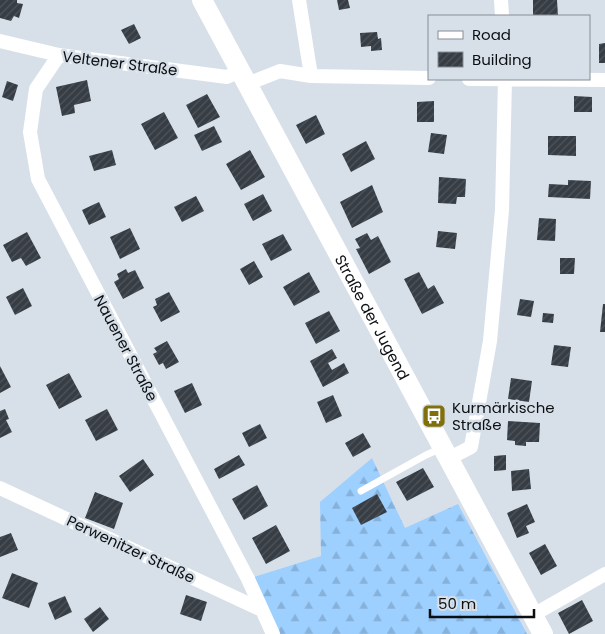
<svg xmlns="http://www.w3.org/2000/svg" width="605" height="634" viewBox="0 0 605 634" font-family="Poppins,sans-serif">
<defs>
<pattern id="forest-firs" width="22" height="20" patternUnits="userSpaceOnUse" patternTransform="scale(1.25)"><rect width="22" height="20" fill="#9dcfff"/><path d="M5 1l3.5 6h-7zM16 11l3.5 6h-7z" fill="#86b1da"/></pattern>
<pattern id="building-hatch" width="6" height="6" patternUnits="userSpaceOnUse" patternTransform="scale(1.25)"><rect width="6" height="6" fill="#363d44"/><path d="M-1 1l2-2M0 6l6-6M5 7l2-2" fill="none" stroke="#50555b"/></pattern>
</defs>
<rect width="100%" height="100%" fill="#d7e0e9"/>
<path fill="url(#forest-firs)" d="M372,458l33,70 53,-24 69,130h-254l-25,-55 73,-23 -1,-54z"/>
<path fill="url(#building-hatch)" d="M0,0h17v3l6,1 -4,14 -5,-2 -3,5 -11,-3z
M337,0h11l2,8 -11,2z
M533,0h24l1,16h-25z
M134,24l7,14 -12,6 -8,-14z
M377,32l1,7 3,-1 1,12 -11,1v-5l-10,1 -1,-14z
M605,43v20h-6v-19z
M87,80l4,21 -17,4 1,8 -13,3 -6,-29z
M7,81l11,4 -5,16 -11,-4z
M207,94l13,23 -22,11 -12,-23z
M574,96l18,1v15h-18z
M434,101v21h-17v-20z
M164,112l14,26 -23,12 -14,-26z
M316,115l9,19 -19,10 -10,-19z
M214,126l8,16 -20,9 -8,-16z
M431,133l16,2 -3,19 -16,-2z
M548,136h28v20l-28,-1z
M366,141l9,18 -24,13 -9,-18z
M112,150l4,15 -22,6 -5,-15z
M250,150l15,27 -24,13 -15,-26z
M439,177l27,2 -1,18h-8l-1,7 -18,-1z
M568,180l23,1 -1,18 -42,-2 1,-13 19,1z
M372,185l11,27 -31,16 -12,-26z
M263,194l9,17 -19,10 -9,-17z
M196,196l8,15 -22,11 -8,-15z
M99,202l7,15 -17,8 -7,-15z
M539,218l17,1 -1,22 -18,-1z
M130,228l10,21 -20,10 -10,-22z
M438,231l19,2 -2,16 -19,-2z
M27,232l14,26 -15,8 -5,-8 -9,4 -9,-17z
M367,233l4,7 7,-4 13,26 -22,12 -13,-25 4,-1 -5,-9z
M283,234l9,16 -21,11 -9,-17z
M560,258h15l-1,16h-14z
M254,261l9,16 -14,8 -9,-16z
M126,269l2,4 7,-3 9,18 -21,11 -9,-17 5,-3 -2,-5z
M309,272l11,20 -26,14 -11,-19z
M419,272l9,17 6,-4 10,18 -22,11 -18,-35z
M23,288l9,18 -17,9 -9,-18z
M169,292l11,20 -19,10 -8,-15 4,-2 -2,-6z
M520,299l14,2 -3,16 -14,-2z
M603,304h2v28h-5z
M329,311l11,20 -24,13 -11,-21z
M543,313l11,1 -1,9 -11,-1z
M167,341l12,21 -13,7 -3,-6 -4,2 -6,-11 4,-2 -3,-4z
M554,345l17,2 -3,20 -17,-2z
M332,349l5,9 -9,5 4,7 12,-7 5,10 -26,14 -13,-26z
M0,366l11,21 -11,6z
M69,373l13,24 -23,12 -13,-24z
M511,378l21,3 -3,21 -21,-3z
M192,383l10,22 -17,8 -11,-22z
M333,395l9,21 -16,7 -9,-21z
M5,409l4,10 -3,1 6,12 -12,6v-27z
M107,409l11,21 -22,11 -11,-21z
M508,421l32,2 -1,19h-13v4l-11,-1v-4l-8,-1z
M260,424l7,14 -18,9 -7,-14z
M363,433l8,14 -18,10 -8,-14z
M239,455l6,10 -26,14 -5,-10z
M506,455v15l-12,1v-15z
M143,459l11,16 -24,17 -11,-16z
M423,468l11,19 -27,14 -11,-19z
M529,469l2,20 -19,2 -1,-20z
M257,485l11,21 -24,14 -12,-21z
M95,492l28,11 -9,26 -29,-11z
M377,494l10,18 -26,13 -9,-17z
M527,504l8,18 -9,4 3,7 -12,5 -10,-25z
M276,525l14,26 -24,13 -14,-26z
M11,533l7,17 -18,7v-20z
M545,544l12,22 -16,9 -12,-22z
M12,573l26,10 -9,25 -27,-10z
M186,595l21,7 -6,19 -21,-7z
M65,596l7,16 -17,8 -7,-17z
M582,600l11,21 -24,13 -11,-21z
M100,607l9,12 -16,13 -9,-13z"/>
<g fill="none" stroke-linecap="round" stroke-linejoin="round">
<path stroke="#fff" stroke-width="7" d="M361,491l65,-36 16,-7"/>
<path stroke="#fff" stroke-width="14" d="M299,0l12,76
M501,0l1,16
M0,41l59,14 168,22 13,-6
M59,55l-23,34 -6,43 8,47 210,400 25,55
M469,79l136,1
M247,84l33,-13 31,5 118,2
M448,459l23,-12 19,-106 12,-131 3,-131
M0,488l262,122
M533,615l72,-41"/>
<path stroke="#fff" stroke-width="20" id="s1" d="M202,0l341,634"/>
</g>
<defs>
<g id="bus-square" transform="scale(1.25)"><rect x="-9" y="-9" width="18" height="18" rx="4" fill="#816f0c" stroke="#d7e0e9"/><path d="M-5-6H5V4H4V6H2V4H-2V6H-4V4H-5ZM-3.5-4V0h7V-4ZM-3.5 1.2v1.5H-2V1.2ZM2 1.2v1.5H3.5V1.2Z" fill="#fff"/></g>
</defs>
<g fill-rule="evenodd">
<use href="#bus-square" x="434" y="416"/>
</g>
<g text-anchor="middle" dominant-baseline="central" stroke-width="5" stroke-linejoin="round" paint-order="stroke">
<g font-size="15" fill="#0c0f12" stroke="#d7e0e9">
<text transform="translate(120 63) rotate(7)">Veltener Straße</text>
<text stroke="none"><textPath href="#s1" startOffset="360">Straße der Jugend</textPath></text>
<text transform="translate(126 348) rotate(62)">Nauener Straße</text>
<text transform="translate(131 549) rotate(25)">Perwenitzer Straße</text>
</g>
<g font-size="15" fill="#0c0f12" stroke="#d7e0e9" text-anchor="start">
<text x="452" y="407">Kurmärkische<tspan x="452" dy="17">Straße</tspan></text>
</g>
</g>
<rect x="428" y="15" width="162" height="65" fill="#d7e0e9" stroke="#868c93"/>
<rect x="438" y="31" width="25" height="8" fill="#ffffff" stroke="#868c93"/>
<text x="472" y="40" font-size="15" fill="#0c0f12">Road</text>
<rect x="438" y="52" width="25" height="15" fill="url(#building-hatch)" stroke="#868c93"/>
<text x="472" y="65" font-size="15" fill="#0c0f12">Building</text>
<path d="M430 609v8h104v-8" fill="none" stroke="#0c0f12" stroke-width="2.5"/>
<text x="438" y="609" font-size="15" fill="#0c0f12" stroke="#d7e0e9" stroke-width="4" paint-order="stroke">50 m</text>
</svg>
